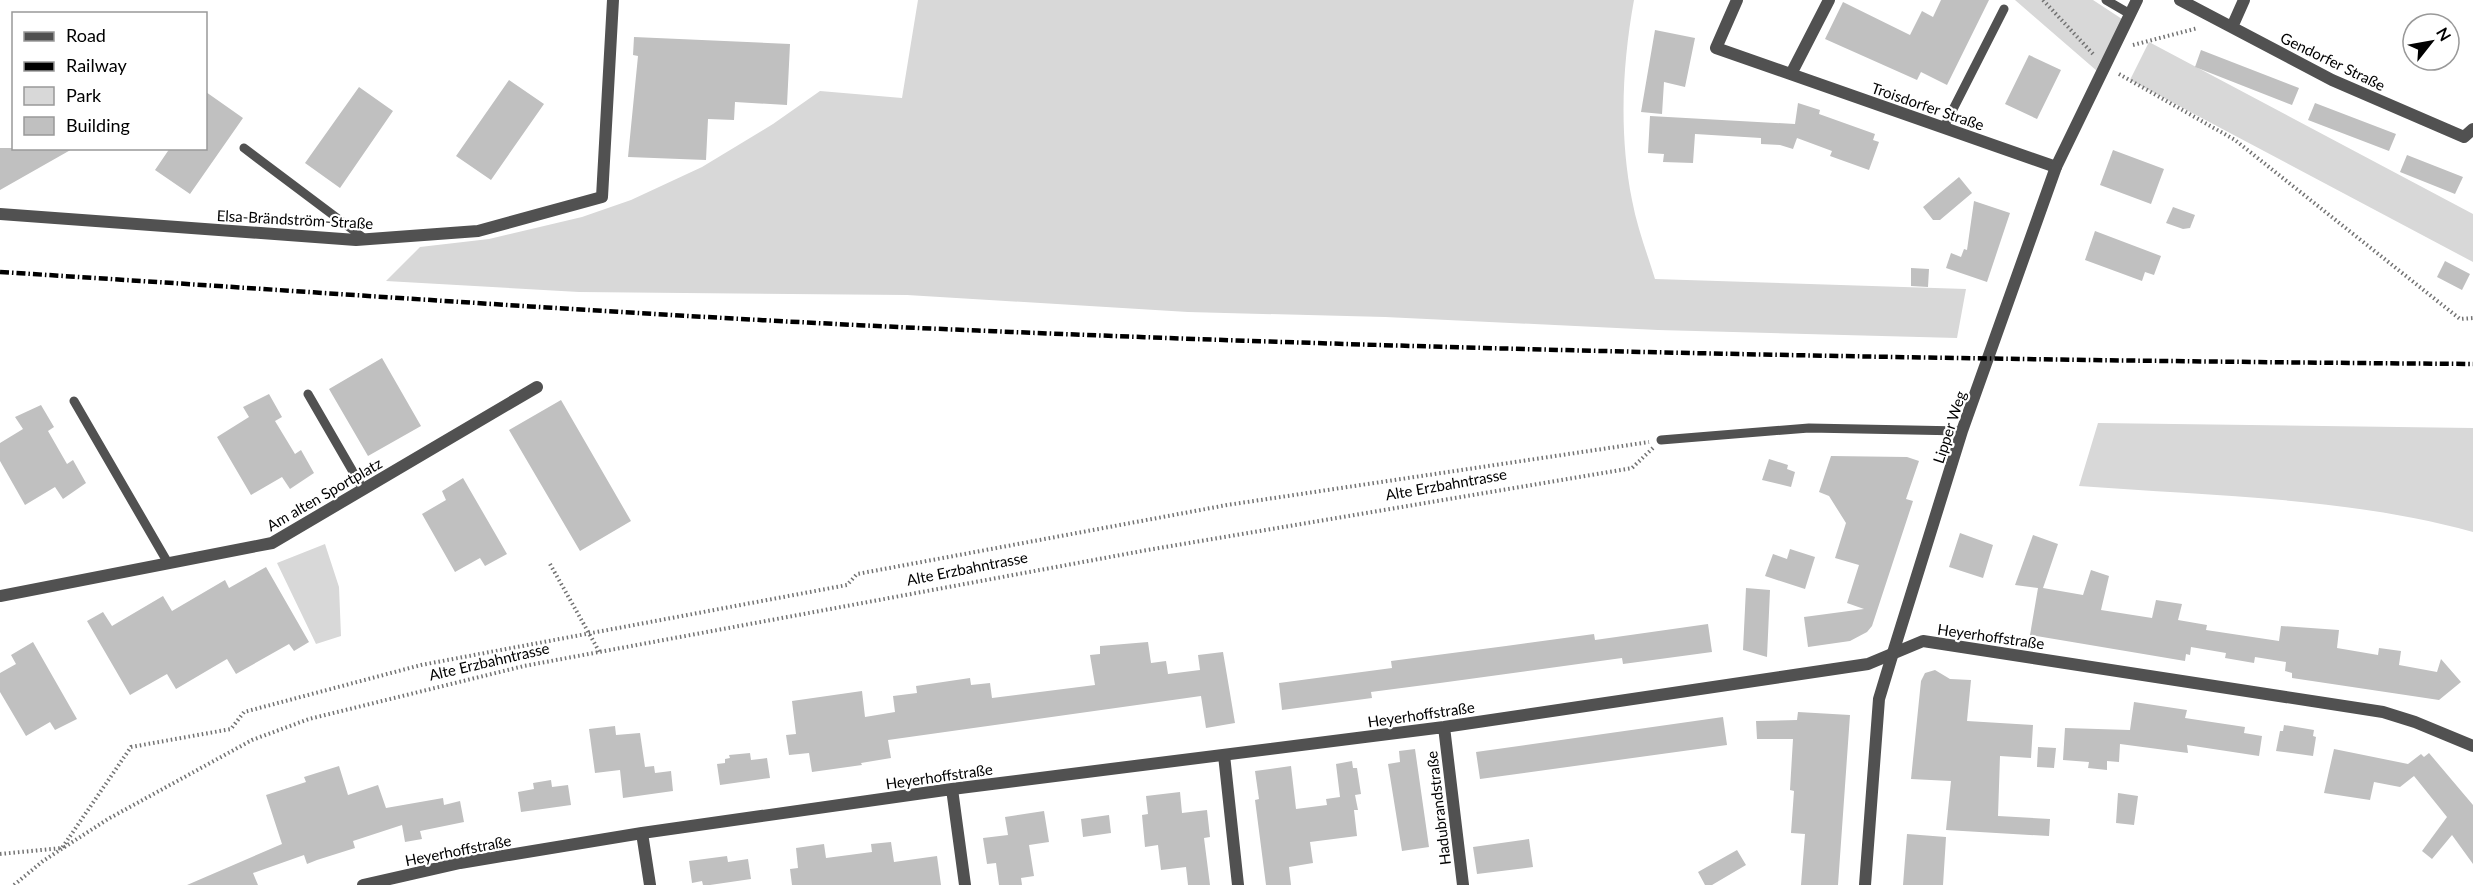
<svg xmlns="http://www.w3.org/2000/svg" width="2473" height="885" viewBox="0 0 2473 885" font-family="Lato,sans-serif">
<rect width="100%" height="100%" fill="#fff"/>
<path fill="#d8d8d8" d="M918,0h716c-12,66 -15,134 -2,200 5,27 15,53 23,79l311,10 -9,49 -299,-8 -273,-13 -197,-5 -281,-17 -328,-3 -193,-11 34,-34 69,-8 93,-22 49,-17 71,-33 71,-43 47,-33 82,7z
M2015,0h78l29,19 -25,52z
M2149,42l324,172v48l-343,-182z
M2098,423l375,5v104c-127,-35 -263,-36 -394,-46z
M325,544l14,43 2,49 -25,8 -39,-81z"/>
<path fill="#c0c0c0" d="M1941,0h48l-42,85 -26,-13 -4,8 -92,-41 18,-37 67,33 12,-24 11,6z
M1655,30l40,8 -10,49 -21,-5 -2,32 -21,-2z
M634,37l156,7 -3,61 -52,-3 -1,18 -26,-1 -2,41 -78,-3 10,-101 -5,-1z
M2201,50l98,38 -7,17 -97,-38z
M2029,55l32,15 -24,49 -32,-15z
M509,80l35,24 -53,76 -35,-24z
M359,87l34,24 -53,77 -35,-25z
M206,92l37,26 -53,76 -35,-24 15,-22h36z
M1798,103l22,7 -1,4 56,20 -2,6 6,2 -10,28 -39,-14 2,-5 -35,-13 -4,11 -13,-4 -19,-1v-6l-66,-4 -2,29 -30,-1 1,-8 -16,-1 2,-37 145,8z
M2315,103l81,31 -7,17 -81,-31z
M0,148h74l-74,42z
M2113,150l51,19 -13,35 -51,-19z
M2407,155l56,22 -8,17 -55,-22z
M1959,177l13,16 -32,27h-7l-10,-13z
M1974,201l36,12 -23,69 -41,-14 5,-15 10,4 3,-8 3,1z
M2173,207l22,8 -5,13 -7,1 -17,-6z
M2095,231l66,25 -7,19 -9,-3 -3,9 -57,-21z
M2445,261l25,13 -8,16 -25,-13z
M1911,268l18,1 -1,18 -17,-1z
M382,358l39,68 -53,30 -39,-67z
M269,394l13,23 -7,4 20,33 6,-4 13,23 -24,16 -8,-12 -31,18 -34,-58 32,-20 -6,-10z
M561,400l70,121 -51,30 -71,-121z
M41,405l13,22 -6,4 19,33 6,-4 13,23 -23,16 -8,-12 -30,18 -25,-44v-18l23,-14 -8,-12z
M1831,456l76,1 12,4 -13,38 7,2 -41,125 -5,6 -17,9 -42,6 -4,-30 60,-8 -17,-6 12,-38 -24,-7 11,-35 -17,-27 -10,-4z
M1769,459l19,6 -1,4 8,3 -4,15 -29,-7z
M463,478l44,76 -22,12 -5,-8 -25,14 -33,-58 24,-14 -4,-9z
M1960,533l33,12 -10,33 -34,-11z
M2033,535l25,9 -15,44 40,7 8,-25 18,6 -8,34 51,8 4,-18 26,4 -4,16 29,5 -1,5 73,11 2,-15 58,4 -2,18 41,7 1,-7 22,3 -2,14 38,7 4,-13 20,23 -22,18 -147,-22v-5l-7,-2 1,-9 -31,-5 -1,6 -29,-5 1,-5 -35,-6 -1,8 -4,-1 -1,7 -155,-26 8,-47 -23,-3z
M1790,549l25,8 -10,32 -40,-13 8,-22 14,5z
M266,567l43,75 -15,9 -5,-7 -53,30 -9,-15 -51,30 -9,-15 -37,21 -43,-74 16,-9 9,14 51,-30 9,15 53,-31 4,8z
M1746,588l24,2 -3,67 -24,-7z
M1708,624l4,28 -89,12 -1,-6 -182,25 -69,9 1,6 -90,12 -3,-27 113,-15 -1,-7 115,-15 88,-12 1,6z
M33,642l44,77 -22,11 -5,-8 -24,14 -26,-44v-19l16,-9 -5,-9z
M1148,642l3,21 15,-2 2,13 32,-4 -2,-15 25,-3 12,71 -29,5 -5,-32 -313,44 3,18 -30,5 1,2 -50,7 -3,-19 -20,2 -3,-20 10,-1 -4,-33 70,-10 3,26 30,-5 -2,-16 24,-3 -1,-7 54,-8 1,7 19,-2 2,15 103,-13 -5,-30 10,-1v-8z
M1935,670l15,9 21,1 -4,41 66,4 -2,33 -31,-2 -2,60 52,3 -1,17 -103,-6 5,-49 -40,-2 10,-98 4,-8z
M2134,702l53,8 -2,8 60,9 -1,6 18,3 -3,20 -72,-11 1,8 -68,-9 -1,18 -12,-1v9l-19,-2 1,-6 -26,-2 2,-32 65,2z
M1798,712l52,3 -12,170h-37l4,-51 -14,-1 3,-42 -4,-1 3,-51h-36l-1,-18 41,-1z
M1723,717l4,28 -247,34 -4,-27z
M2284,725l30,5 -1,6 3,1 -3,19 -37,-5 4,-20h3z
M615,726l1,9 24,-2 5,34 9,-1 1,7 16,-2 2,20 -50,7 -3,-28 -25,3 -6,-44z
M2038,747l18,1 -2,20 -17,-1z
M1415,749l14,98 -27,4 -14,-87 12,-2 -1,-11z
M2334,749l74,15 13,-10 3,3 5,-4 44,52v59l-21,-29 -20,24 -10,-8 25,-34 -33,-41 -14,11 -26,-5 -4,18 -46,-7z
M750,753l1,7 16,-2 3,20 -50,7 -3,-21 8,-1v-4l5,-1 -1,-3z
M1352,761l1,7h4l4,26 -6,1 3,15h-4l3,26 -47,6 3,21 -24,4 2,18h-25l-11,-85 4,-1 -4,-28 36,-5 5,43 31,-4 -1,-6 14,-2 -4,-33z
M339,766l9,29 30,-10 8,23 57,-10 1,7 16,-4 4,21 -44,9 2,8 -17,3 -3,-17 -49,16 2,7 -38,12 -10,4 -3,-9 -51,18 5,12h-71l95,-41 -16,-49 40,-13 -2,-5z
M551,780l1,7 16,-2 3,20 -50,7 -3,-20 16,-3 -1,-6z
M1180,792l2,21 25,-3 3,27 -6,1 6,47h-22l-2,-18 -25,3 -3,-25 -13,2 -3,-32 6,-1 -2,-18z
M2118,793l20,3 -4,29 -18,-2z
M1044,811l5,31 -20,3 5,31 -13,2 1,7h-23l-3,-22 -9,1 -4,-26 25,-3 -3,-18z
M1109,815l2,18 -28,4 -2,-18z
M1907,834l39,3 -3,48h-40z
M1529,839l4,28 -56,7 -4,-27z
M891,842l3,20 43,-6 4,29h-149l-2,-16 8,-1 -2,-20 28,-4 2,14 46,-6 -1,-8z
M1737,850l9,15 -34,20h-7l-7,-13z
M727,856l1,6 20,-3 3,20 -41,6h-7l-1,-4 -10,2 -3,-22z"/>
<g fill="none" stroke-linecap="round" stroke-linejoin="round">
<path stroke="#737373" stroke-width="4" stroke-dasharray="1.5 3" stroke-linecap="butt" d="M2043,0l51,55
M2133,45l65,-17
M2119,74l116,66 225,179 13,-1
M550,564l50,89
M0,854l62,-6 69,-101 100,-18 13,-17 177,-47 426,-80 10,-11 370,-69 422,-63
M14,885l29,-24 65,-42 144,-79 57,-21 215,-53 618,-115 490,-83 21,-20"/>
<path stroke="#515151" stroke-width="9" d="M2106,0l24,14
M1944,127l60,-118
M244,148l121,91
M308,394l55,95
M74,401l94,162
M1661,440l148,-12 153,3"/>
<path stroke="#515151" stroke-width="12" d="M1737,0l-21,48 340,119
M2180,0l152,80 132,57 9,-8
M2232,27l12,-27
M1791,74l38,-74
M0,214l356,26 122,-9 124,-34 11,-197
M0,596l272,-53 265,-156
M1444,727l19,158
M1224,755l14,130
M952,789l13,96
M642,833l8,52
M363,885l97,-22 182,-30 310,-44 492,-62 424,-63 55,-23 460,71 32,10 58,24"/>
<path stroke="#515151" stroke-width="12" d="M1865,885l14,-186 13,-43 70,-225 94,-264 81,-167"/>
<path stroke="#000" stroke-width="4.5" stroke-dasharray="9 3 1.5 3" stroke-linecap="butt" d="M0,272c306,19 612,42 919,56 518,23 1036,32 1554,36"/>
</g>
<g text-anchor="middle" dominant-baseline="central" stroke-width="4.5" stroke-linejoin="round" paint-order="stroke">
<g font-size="15" fill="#000" stroke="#fff">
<text transform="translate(2333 61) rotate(26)">Gendorfer Straße</text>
<text transform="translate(1928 106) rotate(19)">Troisdorfer Straße</text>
<text transform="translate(295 219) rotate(3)">Elsa-Brändström-Straße</text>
<text transform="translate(1949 427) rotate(-72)">Lipper Weg</text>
<text transform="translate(1446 484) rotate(-10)">Alte Erzbahntrasse</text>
<text transform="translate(324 494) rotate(-30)">Am alten Sportplatz</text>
<text transform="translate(967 568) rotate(-11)">Alte Erzbahntrasse</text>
<text transform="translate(1991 636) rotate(8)">Heyerhoffstraße</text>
<text transform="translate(489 661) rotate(-13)">Alte Erzbahntrasse</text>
<text transform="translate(1421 714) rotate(-8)">Heyerhoffstraße</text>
<text transform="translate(939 776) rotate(-8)">Heyerhoffstraße</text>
<text transform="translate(1438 808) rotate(-97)">Hadubrandstraße</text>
<text transform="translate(458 850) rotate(-11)">Heyerhoffstraße</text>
</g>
</g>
<rect x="12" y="12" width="195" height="138" fill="#ffffff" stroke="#999999" stroke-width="1.5"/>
<rect x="24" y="32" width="30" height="9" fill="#515151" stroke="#999999" stroke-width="1.5"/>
<text x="66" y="42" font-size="18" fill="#000000">Road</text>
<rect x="24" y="62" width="30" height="9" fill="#000000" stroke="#999999" stroke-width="1.5"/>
<text x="66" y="72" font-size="18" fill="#000000">Railway</text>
<rect x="24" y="87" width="30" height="18" fill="#d8d8d8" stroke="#999999" stroke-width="1.5"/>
<text x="66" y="102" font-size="18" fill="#000000">Park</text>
<rect x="24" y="117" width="30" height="18" fill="#c0c0c0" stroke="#999999" stroke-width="1.5"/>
<text x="66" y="132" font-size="18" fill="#000000">Building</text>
<g transform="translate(2431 42) rotate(59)"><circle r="28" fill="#ffffff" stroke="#999999" stroke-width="1.5"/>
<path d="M0-4.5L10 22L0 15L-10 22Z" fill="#000000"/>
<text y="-9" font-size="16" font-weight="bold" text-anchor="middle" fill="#000000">N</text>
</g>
</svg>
